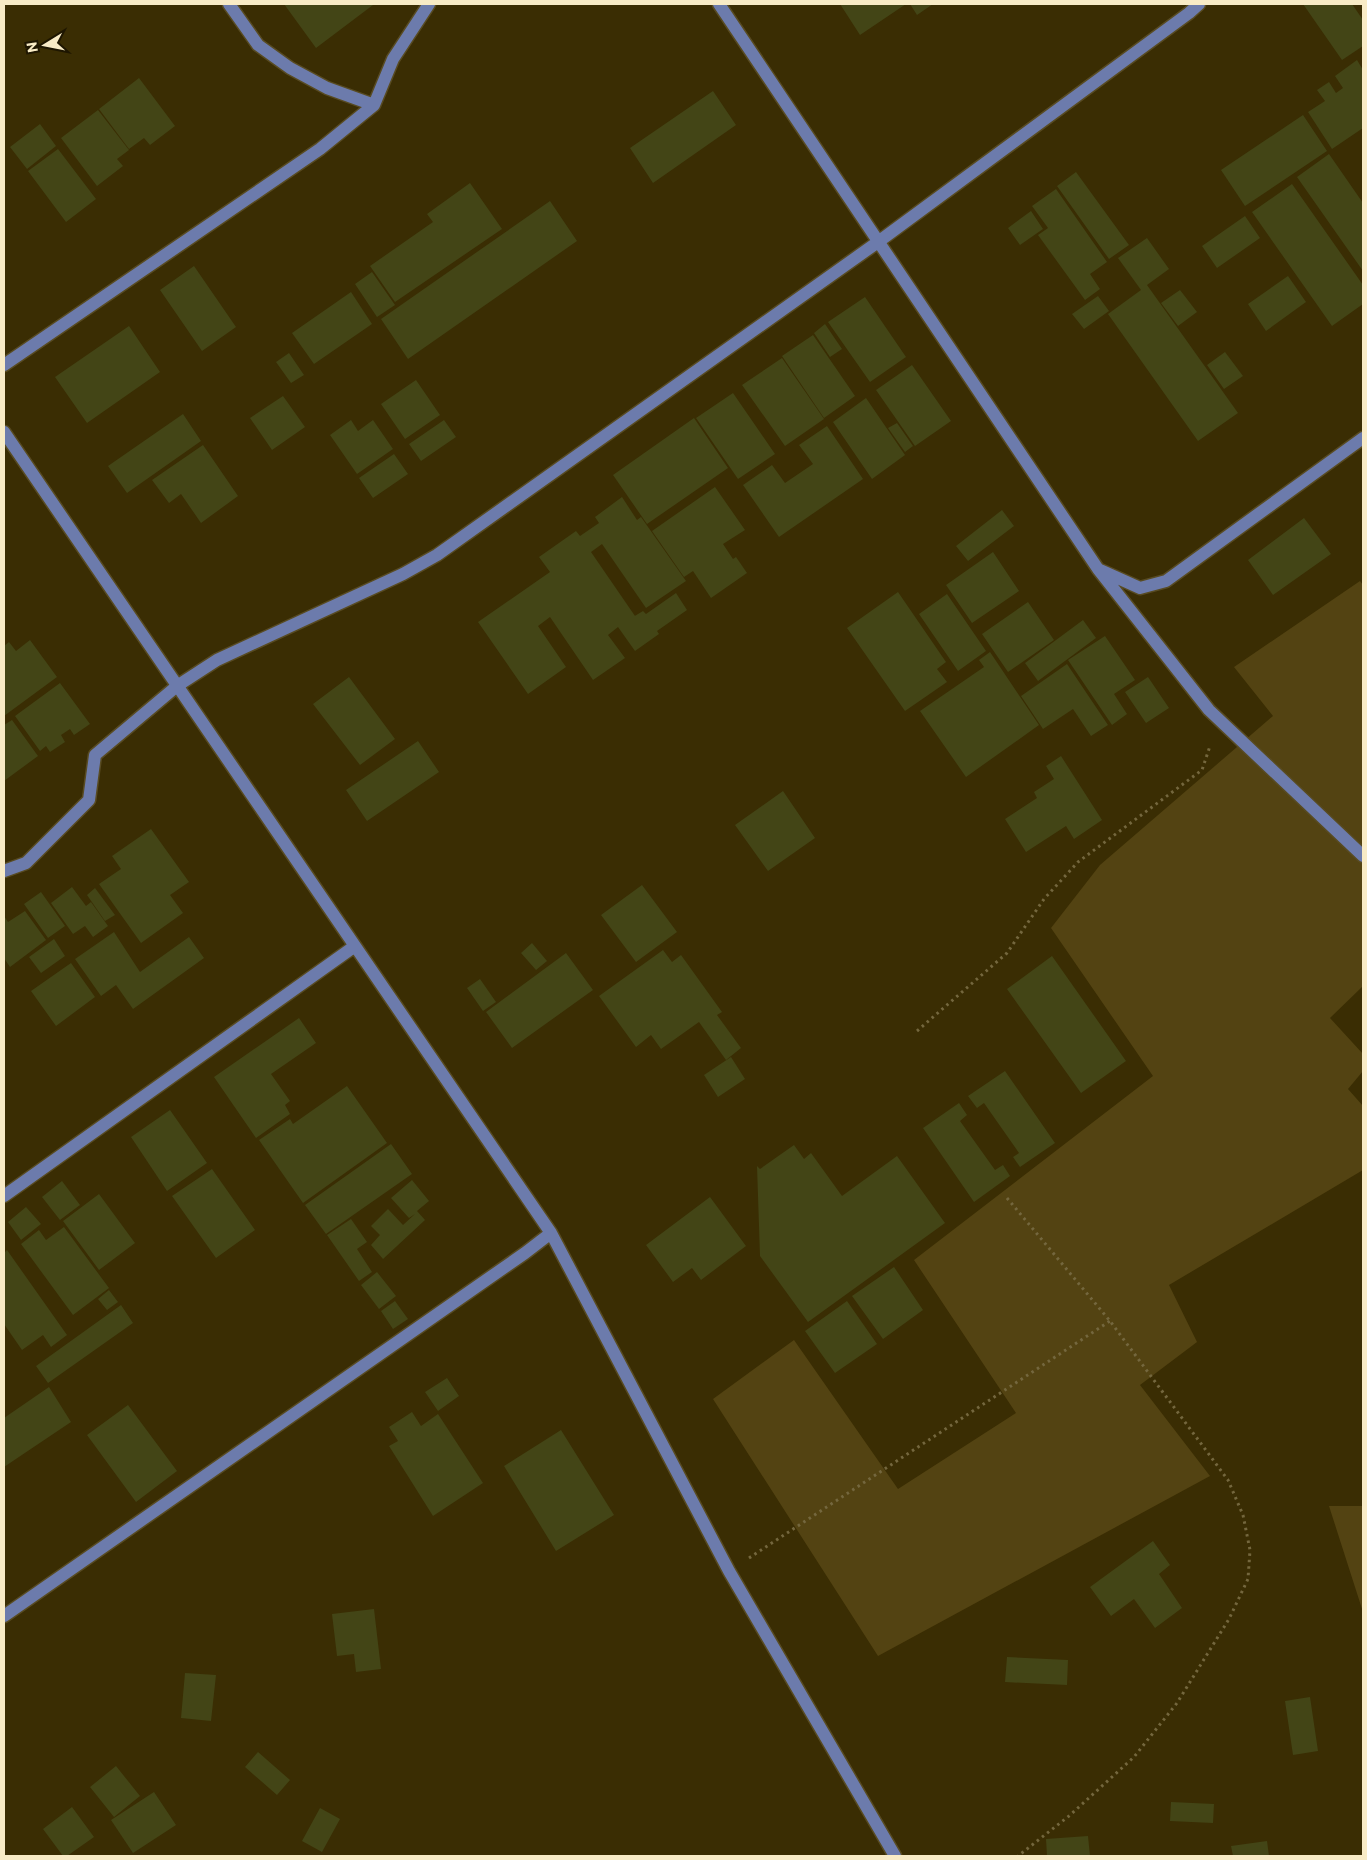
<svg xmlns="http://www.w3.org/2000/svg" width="1367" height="1860" viewBox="0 0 1367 1860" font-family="Commissioner,sans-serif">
<rect width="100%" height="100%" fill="#3a2d03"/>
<path fill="#534312" d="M1360,581l3,4v401l-33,32 33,36v17l-15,18 15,17v64l-194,115 28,57 -57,43 70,91 -332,180 -165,-257 81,-59 104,149 118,-76 -102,-153 239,-184 -102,-148 49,-63 173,-149 -39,-49z
M1329,1506h34v106z"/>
<path fill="#434516" d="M284,4h88l1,1 -57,43z
M840,4h66l-46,31z
M910,4h23l-16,11z
M1303,4h49l11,16v26l-21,14z
M1357,60l6,10v58l-31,21 -24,-37 17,-11 -8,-11 12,-8 7,11 7,-5 -8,-12z
M139,78l36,48 -25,19 -6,-7 -15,11 -30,-40z
M713,91l23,34 -83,58 -23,-35z
M98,110l31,40 -12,9 6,7 -26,20 -36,-48z
M1303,115l24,36 -82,55 -24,-36z
M40,124l16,22 -29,23 -17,-22z
M58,149l38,50 -30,23 -38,-51z
M1329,154l34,49v68l-66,-94z
M1076,172l53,73 -20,14 -52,-73z
M470,183l32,46 -107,73 -25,-36 63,-44 -6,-8z
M1292,184l71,101v19l-31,22 -80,-114z
M1056,189l51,73 -17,12 10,15 -15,11 -47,-65 10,-7 -16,-22z
M550,201l27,40 -169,118 -27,-40z
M1031,211l12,18 -23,16 -12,-17z
M1245,216l15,22 -43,30 -15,-22z
M1147,238l22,31 -22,16 91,128 -40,28 -90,-127 33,-24 -23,-32z
M194,266l42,61 -34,24 -42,-61z
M372,272l23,33 -18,12 -22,-33z
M1288,276l18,26 -40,29 -18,-27z
M1180,290l17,22 -19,14 -17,-23z
M351,292l21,32 -58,40 -22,-31z
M1098,296l11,15 -25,18 -12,-15z
M865,297l41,60 -36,25 -42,-60z
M825,324l17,25 -12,8 -16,-24z
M129,326l31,46 -73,51 -32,-46z
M813,335l42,61 -31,22 -42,-62z
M1225,352l18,24 -19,13 -17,-24z
M289,353l15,22 -13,8 -15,-21z
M782,358l42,61 -39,27 -43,-61z
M912,365l39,56 -36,25 -39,-56z
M416,380l24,35 -35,24 -24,-35z
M733,393l42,61 -37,25 -42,-61z
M283,396l22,31 -33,23 -22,-32z
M866,398l39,57 -33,24 -39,-57z
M183,414l18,27 -74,52 -19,-27z
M694,418l34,50 -81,56 -34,-49z
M351,420l7,11 15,-11 20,29 -36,25 -27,-39z
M444,420l12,17 -35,24 -12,-17z
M897,423l16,23 -8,6 -17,-24z
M827,426l36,53 -84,58 -36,-52 29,-20 13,18 28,-19 -14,-19z
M203,445l35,51 -37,27 -20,-29 -12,9 -17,-23z
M394,454l14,20 -35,24 -14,-20z
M715,487l30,43 -22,14 10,15 3,-2 11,16 -36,25 -18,-27 -9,6 -32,-46z
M622,497l15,23 4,-3 45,64 -40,27 -44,-64 -11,8 44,64 -7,4 15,-9 3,3 30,-21 11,17 -30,21 2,3 -24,17 -17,-24 -10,8 17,23 -32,22 -43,-63 -12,9 28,41 -38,27 -50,-72 72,-50 -11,-15 37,-26 4,5 19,-13 -4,-6z
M1002,510l12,16 -46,35 -12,-15z
M1304,518l27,36 -58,41 -25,-35z
M993,552l26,39 -47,32 -26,-38z
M898,592l48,70 -9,7 10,13 -42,29 -58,-83z
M947,594l39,57 -28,20 -39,-57z
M1028,602l26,38 -46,32 -26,-38z
M1083,620l13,18 -58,43 -13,-18z
M1105,636l30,44 -21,14 13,20 -15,11 -44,-65z
M30,640l27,37 -53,39v-70l5,-4 7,9z
M990,652l49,73 -73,52 -46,-66 64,-44 -5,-7z
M1067,664l41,61 -17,11 -18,-27 -30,20 -22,-33z
M349,677l46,62 -35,26 -47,-61z
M1148,677l21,31 -23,15 -21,-31z
M60,683l30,41 -16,11 -4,-6 -9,6 4,7 -15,10 -4,-6 -6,5 -25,-35z
M12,720l26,36 -34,25v-56z
M418,741l21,31 -72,49 -21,-31z
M1061,756l41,64 -28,19 -8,-13 -40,26 -21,-33 32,-21 -3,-6 20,-13 -8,-13z
M783,791l32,47 -47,33 -33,-46z
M151,829l38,53 -19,13 13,18 -42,30 -42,-59 22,-15 -9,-13z
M642,885l35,47 -41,30 -35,-47z
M72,887l14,19 5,-4 17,24 -15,11 -8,-11 -12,8 -22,-31z
M95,888l20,27 -10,6 -18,-26z
M41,892l24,34 -17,12 -24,-34z
M25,911l21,29 -36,27 -6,-9v-42l4,6z
M114,932l26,40 49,-35 15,21 -71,51 -17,-24 -15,11 -26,-37z
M54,939l11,17 -24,17 -12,-16z
M532,943l15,18 -11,9 -15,-17z
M663,950l9,12 9,-7 41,57 -5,3 24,33 -15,12 -27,-38 -38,27 -10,-14 -15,12 -37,-51z
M566,953l27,37 -81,58 -26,-36z
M1052,956l74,105 -45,32 -74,-104z
M71,963l24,34 -39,29 -25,-35z
M480,979l16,23 -13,9 -16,-23z
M299,1018l17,25 -45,31 19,27 -5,4 5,9 -34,24 -42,-61z
M731,1057l14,22 -27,18 -14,-22z
M1005,1071l50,72 -35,24 -7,-10 6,-4 -35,-50 -7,5 -9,-12z
M347,1086l40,57 -84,60 -44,-63 31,-21 3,5z
M959,1103l8,12 -7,6 35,49 8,-5 7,11 -36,26 -51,-74z
M170,1110l37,53 -40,28 -36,-54z
M391,1144l21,30 -86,60 -21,-29z
M794,1145l10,14 7,-6 31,43 55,-40 48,67 -137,99 -48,-66 -3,-90 3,3z
M212,1169l43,61 -39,28 -44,-62z
M412,1180l17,21 -12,10 8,9 -42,39 -12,-14 9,-10 -9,-9 17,-17 15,16 12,-11 -6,4 -18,-20z
M62,1181l18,24 -20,15 -18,-23z
M99,1194l36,49 -36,27 -36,-49z
M710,1197l36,49 -45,34 -9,-12 -19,14 -27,-37z
M26,1207l15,17 -20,16 -13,-18z
M351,1219l16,23 -10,7 15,23 -13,9 -32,-46z
M64,1227l45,61 -36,27 -52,-71 18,-14 7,10z
M7,1250l60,85 -16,12 -8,-12 -21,15 -18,-26v-71z
M894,1267l29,43 -40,29 -31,-43z
M377,1272l19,24 -17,13 -18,-24z
M109,1290l9,12 -11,8 -9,-11z
M395,1301l13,18 -15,10 -12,-18z
M847,1301l30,43 -42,29 -30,-42z
M121,1305l12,18 -85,60 -12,-17z
M447,1378l12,18 -21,15 -13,-19z
M49,1387l22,35 -67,45v-49z
M128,1405l49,66 -41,31 -49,-67z
M412,1412l9,14 17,-12 45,69 -50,33 -44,-70 9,-5 -9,-14z
M561,1430l53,85 -58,36 -52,-85z
M1153,1541l17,24 -11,9 23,34 -27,20 -21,-29 -23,17 -21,-29z
M374,1609l7,60 -25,3 -2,-18 -17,2 -5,-42z
M1007,1657l61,3 -1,25 -62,-3z
M185,1673l31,2 -5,46 -30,-3z
M1310,1697l8,54 -25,4 -8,-54z
M258,1752l32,28 -13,15 -32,-28z
M116,1766l24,30 -26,21 -24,-30z
M154,1792l22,33 -43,28 -22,-33z
M1171,1802l43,2 -1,19 -43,-2z
M72,1807l22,30 -27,19h-4l-20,-27z
M320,1808l20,11 -18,33 -20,-11z
M1088,1836l2,20h-43l-1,-17z
M1267,1841l2,15h-36l-2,-10z"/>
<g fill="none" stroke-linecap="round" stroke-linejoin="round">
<g stroke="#584b22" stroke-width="15">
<path id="minor" d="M229,4l29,41 32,23 37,20 47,17
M719,4l379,565 111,141 154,146
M4,365l316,-216 54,-44 19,-46 36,-55
M4,432l547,801 178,338 166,285
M1100,570l40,18 26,-7 197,-143
M4,871l22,-8 63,-63 6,-45 82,-69 40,-26 186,-86 34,-19 441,-313 311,-229 10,-9
M4,1196l351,-250
M4,1616l521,-363 26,-20"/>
</g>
<path stroke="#74673e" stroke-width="3" stroke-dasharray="2.5 4" stroke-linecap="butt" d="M917,1031l90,-78 37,-54 34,-37 124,-92 8,-24
M1007,1198l103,123 118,159 15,35 7,35 -2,29 -19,40 -52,84 -43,54 -65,59 -51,40
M749,1558l361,-237"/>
<use href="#minor" stroke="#6c7bac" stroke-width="12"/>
</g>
<rect width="1367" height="1860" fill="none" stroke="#f8ebc6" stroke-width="10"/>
<g transform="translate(45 45) rotate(260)" stroke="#1e1601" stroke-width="4" paint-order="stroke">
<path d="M0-4L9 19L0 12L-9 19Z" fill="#f8ebc6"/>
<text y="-8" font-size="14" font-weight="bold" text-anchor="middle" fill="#f8ebc6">N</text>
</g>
</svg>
